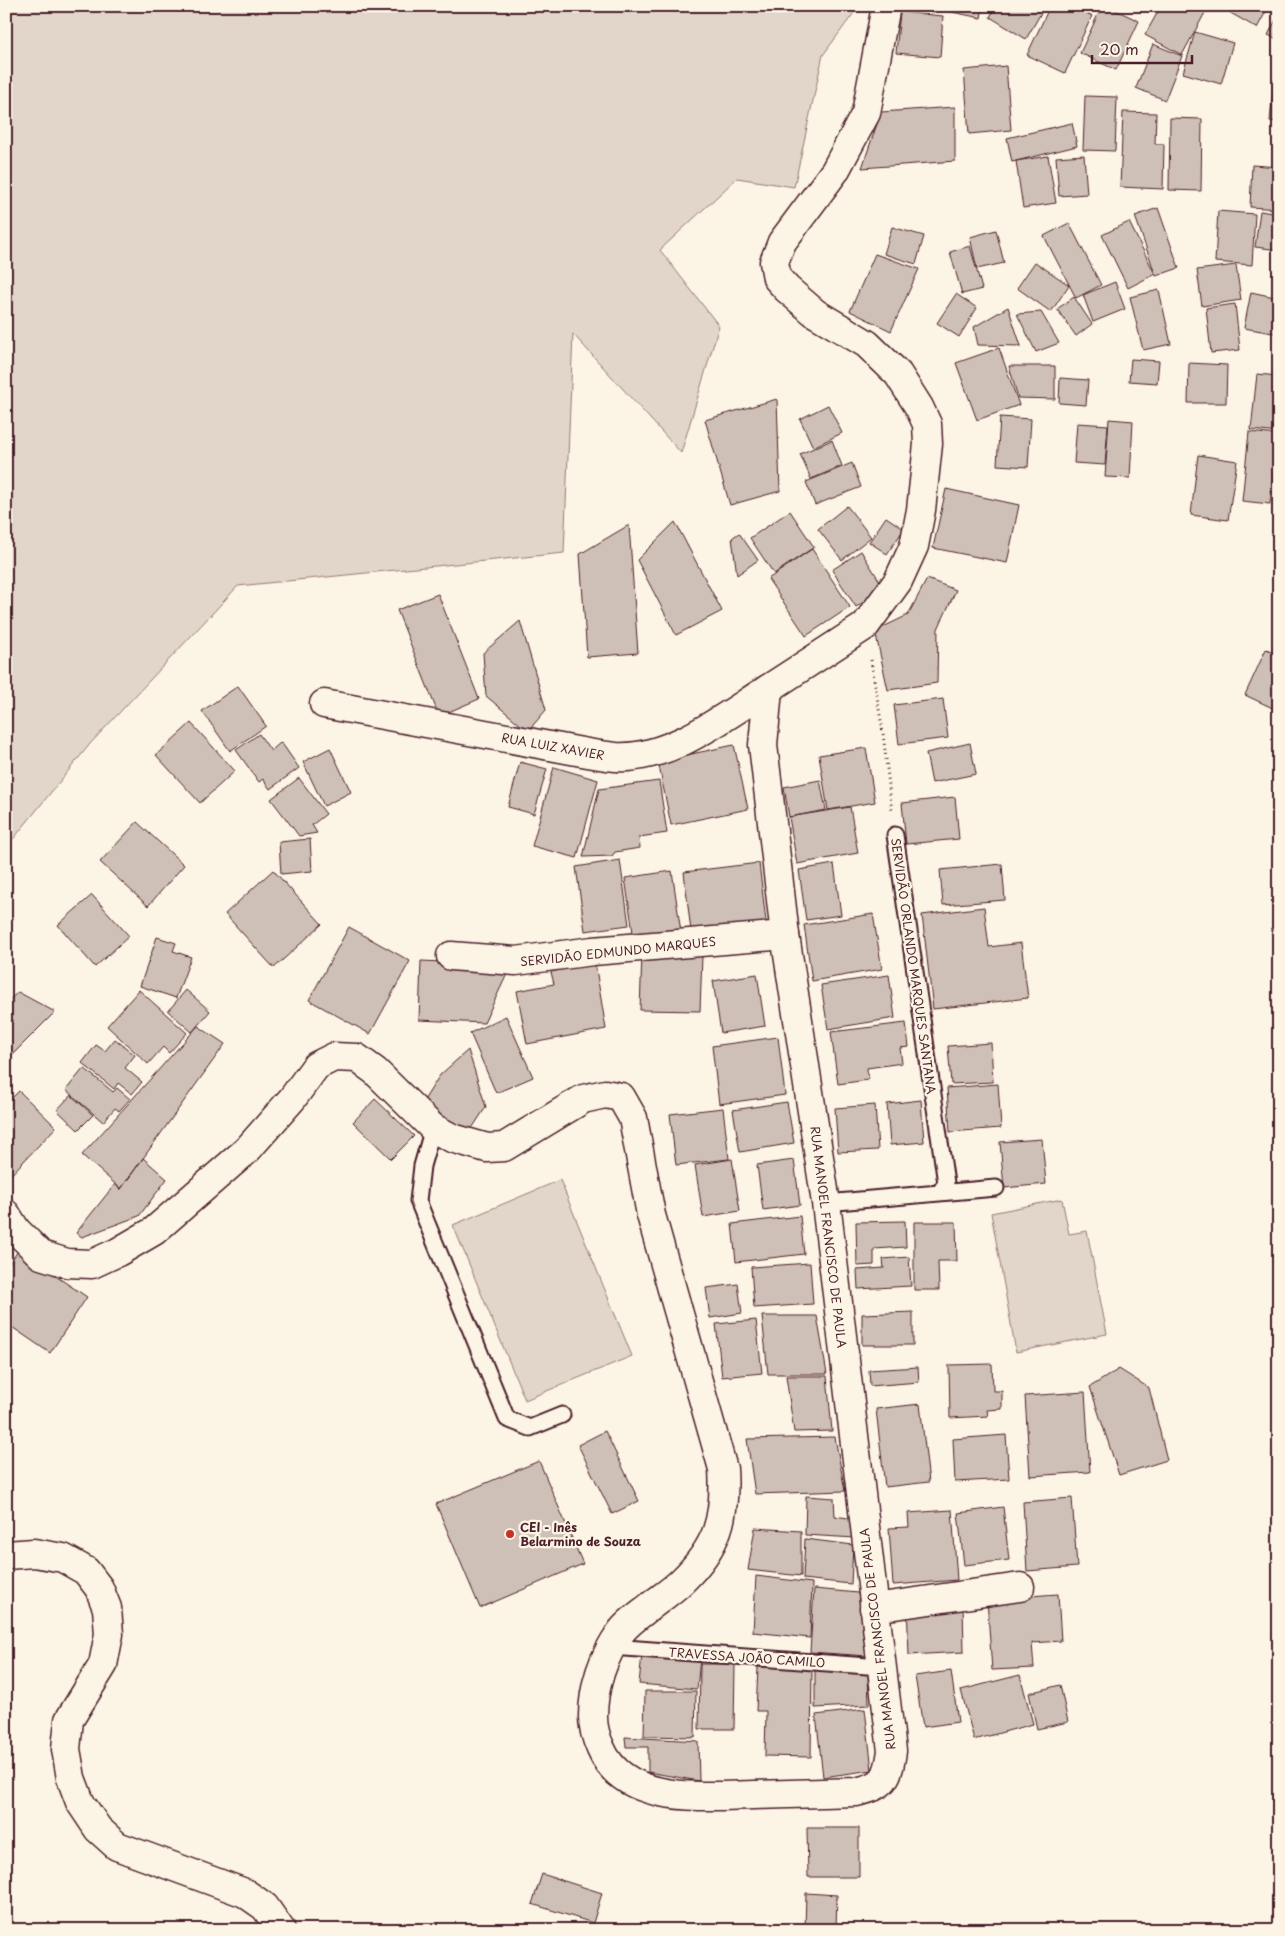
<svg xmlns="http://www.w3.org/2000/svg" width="1285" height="1936" viewBox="0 0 1285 1936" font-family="'Playpen Sans',sans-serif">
<rect width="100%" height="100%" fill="#fcf5e5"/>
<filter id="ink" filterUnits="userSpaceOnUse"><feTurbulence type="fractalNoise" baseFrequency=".02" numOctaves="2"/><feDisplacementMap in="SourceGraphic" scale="10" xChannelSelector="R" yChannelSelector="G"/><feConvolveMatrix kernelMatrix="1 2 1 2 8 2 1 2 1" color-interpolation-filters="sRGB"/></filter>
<g filter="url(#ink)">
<path fill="#e2d5ca" stroke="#967a7a" d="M6,6h853l-36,49 -29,132 -57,-9 -77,72 59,76 -38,127 -108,-119 -9,219 -326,33 -148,158 -84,104z
M560,1180l72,176 -107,44 -72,-175z
M1062,1199l7,35 18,-3 20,103 -91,18 -25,-139z"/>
<path fill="#cfc0b7" stroke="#4a1f2b" d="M923,6h60l-2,12z
M996,6h49l-19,33 -36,-22z
M1050,6h22l20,10 -27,57 -38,-18z
M1102,6h5l32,15 -23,49 -36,-17z
M1161,6h40l6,3 -25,46 -37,-20z
M1230,6h39l-12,22 -30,-17z
M900,12l43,4 -3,41 -44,-4z
M1279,14v26l-11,-5z
M1195,32l38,11 -12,41 -38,-11z
M1153,44l29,12 -17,44 -29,-12z
M1006,66l5,64 -42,4 -5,-64z
M1279,75v47l-9,-1 4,-41z
M1085,96l32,1 -2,54 -32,-1z
M955,107v54l-93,7 19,-56z
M1123,112l33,1 -1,31h9l-1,45 -43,-2z
M1170,118l32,1 -1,72 -32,-1z
M1072,123l5,23 -65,16 -5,-24z
M1084,155l3,39 -28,2 -3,-39z
M1048,156l8,47 -33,5 -7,-47z
M1252,165l27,2 -1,42 -28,-2z
M1158,208l21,60 -23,8 -21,-60z
M1218,211l37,3 -3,51 -37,-3z
M1260,211l19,3v36l-24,-3z
M1129,222l26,52 -27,14 -26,-53z
M1069,223l32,62 -25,13 -32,-62z
M892,227l32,9 -8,28 -32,-10z
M996,230l8,33 -27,6 -7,-32z
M970,246l12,43 -20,5 -12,-42z
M875,254l44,15 -28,62 -41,-20z
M1035,262l34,23 -18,27 -34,-24z
M1236,265l5,35 -39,6 -5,-36z
M1115,282l10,27 -32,13 -10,-27z
M1159,290l12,54 -28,6 -13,-53z
M1251,292l28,6v36l-35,-6z
M956,294l21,14 -18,29 -22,-14z
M1074,297l18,27 -16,12 -19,-27z
M1235,304l5,46 -29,3 -5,-45z
M1008,307l13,39 -43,-1 -4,-18z
M1041,312l18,31 -23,9 -19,-38z
M999,348l20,57 -42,15 -21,-57z
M1131,359l28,2 -2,22 -28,-2z
M1189,363l38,2 -1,38h-38z
M1009,366h46v33l-37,-1z
M1257,374l22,2v57l-28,-3z
M1060,378l28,2 -2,25 -27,-2z
M777,399l3,92 -50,14 -25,-85z
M828,405l14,28 -29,14 -13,-28z
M1000,417l31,2 -3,48 -31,-2z
M1109,419l24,2 -3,57 -25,-1z
M1077,423l31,2 -3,40 -31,-2z
M1249,432l28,3 -7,69 -28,-3z
M832,440l10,26 -31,13 -11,-25z
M1198,455l39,6 -9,59 -37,-5z
M852,463l9,24 -46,18 -9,-23z
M946,489l73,16 -12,58 -74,-15z
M847,506l24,31 -29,23 -24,-31z
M790,511l24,36 -40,27 -24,-36z
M886,517l18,12 -17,25 -18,-12z
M675,522l47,89 -46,24 -39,-75z
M629,525l9,128 -51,4 -7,-103z
M739,533l19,27 -21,15 -5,-37z
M812,549l38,58 -44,29 -38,-57z
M861,551l23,37 -28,19 -24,-37z
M927,579l29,11 -18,39 -1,54 -49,7 -13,-59 33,-16z
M438,594l41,105 -40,17 -42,-106z
M520,621l26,89 -18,21 -42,-35 -3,-43z
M1266,649l13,5v57l-34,-16z
M238,686l28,40 -36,25 -28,-40z
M943,699l5,39 -49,6 -5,-39z
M191,723l44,48 -35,32 -44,-48z
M259,734l12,17 10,-9 18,26 -29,21 -7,-10 -4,3 -23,-32z
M970,743l6,31 -44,9 -6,-30z
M734,745l14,64 -77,16 -13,-64z
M330,748l21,44 -27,14 -21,-44z
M866,748l9,54 -47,8 -9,-55z
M520,762l27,7 -13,45 -26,-7z
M554,767l44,13 -21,78 -45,-12z
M299,778l27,36 -14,11 5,8 -18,3 -28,-37z
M820,780l6,30 -37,7 -5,-30z
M659,781l8,52 -28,4 1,11 -25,4 -3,4 -29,1 16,-68z
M955,797l4,42 -53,5 -4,-41z
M850,807l8,46 -61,11 -8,-47z
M137,822l47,43 -36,41 -48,-44z
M310,839l2,32 -31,3 -2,-32z
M620,860l9,65 -44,6 -9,-64z
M759,863l8,67 -75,10 -8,-68z
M834,864l7,51 -35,5 -7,-50z
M1002,864l3,36 -62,5 -3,-35z
M273,870l49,54 -48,44 -49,-54z
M672,871l10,68 -47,7 -10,-68z
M92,895l37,41 -34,31 -37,-42z
M984,907l5,40 32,-4 7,55 -95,11 -11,-94z
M873,914l9,55 -70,12 -8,-56z
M349,927l61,34 -40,73 -61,-34z
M157,937l19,6 -3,8 18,6 -15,41 -36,-12z
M642,954l60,2 -2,55 -60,-1z
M421,961l66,3 20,10 -23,49 -65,-3z
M595,963l11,66 -79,15 -10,-53 37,-7 -3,-12z
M757,974l8,52 -44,7 -8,-52z
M889,975l6,43 -67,11 -7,-44z
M139,990l48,43 -18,20 -6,-6 -15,17 -41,-38z
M186,990l24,21 -18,21 -24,-21z
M18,992l37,20 -49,49v-58z
M506,1016l27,61 -37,16 -26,-60z
M906,1023l3,24 -9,1 2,15 -35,5 1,12 -30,4 -7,-52z
M198,1026l27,18 -104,145 -39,-34z
M778,1037l7,58 -66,9 -7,-58z
M115,1039l20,16 -10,13 17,14 -10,12 -14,-11 -4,6 -32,-26 14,-18 9,6z
M991,1043l2,39 -42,2 -3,-38z
M468,1050l18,57 -19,29 -46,-31 19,-30z
M84,1068l29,24 4,-4 13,11 -11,12 -4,-3 -12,14 -37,-32z
M998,1084l3,44 -51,4 -3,-44z
M19,1091l37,36 -49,52 -1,-75z
M71,1095l22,20 -15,15 -21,-20z
M375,1099l39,37 -23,23 -38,-37z
M921,1100l3,42 -34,3 -3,-41z
M787,1102l7,41 -54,9 -7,-42z
M875,1105l3,45 -40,2 -3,-44z
M723,1108l6,51 -53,6 -6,-51z
M1042,1139l4,45 -42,4 -4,-46z
M143,1158l24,21 -28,37 -57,21 -6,-4 39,-49 5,6z
M732,1159l8,52 -37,6 -8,-52z
M794,1160l6,45 -37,5 -6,-45z
M800,1216l4,38 -68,8 -4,-38z
M905,1221l1,26 -32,2v16l-17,1 -1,-44z
M914,1222h42l1,39h-19l1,29h-25z
M18,1251l69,46 -37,56 -44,-30v-55z
M909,1257l2,29 -53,3 -1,-19 27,-2 -1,-9z
M810,1263l3,41 -59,4 -3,-41z
M738,1284l4,29 -32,5 -4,-30z
M913,1312v33h-51v-31z
M762,1316h55l10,58h-59z
M756,1320l6,53 -40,4 -6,-53z
M992,1364l1,27h9v18l-15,1 1,6 -38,2 -1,-53z
M918,1367l1,15 -49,4 -1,-16z
M1119,1369l30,19 18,72 -48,15 -29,-88z
M786,1376h41l5,55 -38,1z
M1085,1392l5,80 -60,4 -5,-80z
M920,1404l9,78 -44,5 -9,-78z
M605,1431l34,70 -27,13 -34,-69z
M1006,1435l3,44 -54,3 -2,-43z
M835,1437l10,54 -90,3 -8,-55z
M539,1461l44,103 -103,44 -44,-104z
M806,1496l28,2 1,18 19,3 1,19 -50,-3z
M1072,1498l5,69 -50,4 -4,-69z
M1003,1507l6,53 -45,5 -6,-52z
M952,1510l5,70 -64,5 -4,-57 20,-1 -1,-14z
M755,1528l46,3v45l-53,-6z
M805,1539l48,6 -2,39 -48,-5z
M756,1576l56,7 -2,55 -57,-6z
M814,1589l44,4 10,63 -58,-4z
M1058,1594l3,47 -29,2 2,25 -42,2 -5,-71z
M963,1604l1,48 -55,3 -2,-49z
M642,1654l58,5 -3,30 -58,-5z
M700,1664h35l-1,65h-35z
M758,1667l54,1 -1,89 -46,-1 1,-45h-10z
M815,1670l53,4 1,31 -54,3z
M951,1671l7,51 -35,5 -8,-51z
M1020,1675l13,49 -59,16 -13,-50z
M1060,1685l8,37 -31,7 -8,-36z
M645,1691h51l-1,46 -51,-1z
M865,1709l7,61 -49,7 -7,-62z
M625,1737l73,4 1,40 -51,-9v-25h-22z
M807,1828h52v49h-51z
M542,1874l60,19 -9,30 -61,-19z
M806,1893l31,2 -1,35h-31z"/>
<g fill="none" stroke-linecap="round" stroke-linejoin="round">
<g stroke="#4a1f2b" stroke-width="19">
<path id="lane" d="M433,1128l-11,38 -4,35 89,218 23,9 32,-13
M939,1193l57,-5
M826,1203l113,-10 7,-10 -51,-348
M612,1647l269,20"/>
</g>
<g stroke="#4a1f2b" stroke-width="31">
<path id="street" d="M324,704l258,48c11,2 23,4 34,5 54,3 109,-41 152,-68
M451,956l65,5 77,-10 192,-16
M6,1555l28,-2 29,5 23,13 13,17 8,20 2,26 -6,31 -34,55 -3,29 5,29 9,24 18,27 19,17 128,47 20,14 16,23
M874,1608l146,-21"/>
</g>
<g stroke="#4a1f2b" stroke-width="31">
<path id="secondary" d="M6,1214l10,16 25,25 26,8 25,1 26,-12 36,-21 93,-81 45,-51 24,-33 18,-9 23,1 18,13 58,57 19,10 35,10 17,-1 79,-48 22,-5 16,3 12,21 18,97 72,254c3,49 -5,77 -41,112 -9,9 -20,16 -30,24 -10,8 -24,17 -31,27 -18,24 -28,55 -28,85 0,12 3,21 8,32 24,56 103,47 153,46 34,-1 68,-2 102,-3 28,-6 32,-13 36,-41l-66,-548 -41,-268 -22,-190 5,-56 97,-63 33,-45 16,-35 7,-36 7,-66 -1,-20 -8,-17 -21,-33 -31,-30 -52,-31 -28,-24 -10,-11 -3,-16 8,-20 53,-71 31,-58 20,-107"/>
</g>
<path stroke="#4a1f2b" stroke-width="3" stroke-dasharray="1 4" stroke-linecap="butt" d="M871,660l12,73 9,79"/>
<use href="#lane" stroke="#fcf5e5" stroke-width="15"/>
<use href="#street" stroke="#fcf5e5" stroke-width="28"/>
<use href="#secondary" stroke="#fcf5e5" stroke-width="28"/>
</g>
</g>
<circle fill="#c8321e" stroke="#fcf5e5" stroke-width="2" cx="510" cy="1534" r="5"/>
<g text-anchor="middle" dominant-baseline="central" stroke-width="4.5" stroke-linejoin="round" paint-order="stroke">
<g font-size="12" fill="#4a1f2b" stroke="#fcf5e5">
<text transform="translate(553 746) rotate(10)">RUA LUIZ XAVIER</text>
<text transform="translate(618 951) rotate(-6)">SERVIDÃO EDMUNDO MARQUES</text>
<text transform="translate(914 966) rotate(82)">SERVIDÃO ORLANDO MARQUES SANTANA</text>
<text transform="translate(829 1237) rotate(83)">RUA MANOEL FRANCISCO DE PAULA</text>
<text transform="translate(877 1639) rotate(-97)">RUA MANOEL FRANCISCO DE PAULA</text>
<text transform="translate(747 1657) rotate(4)">TRAVESSA JOÃO CAMILO</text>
</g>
<g font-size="12" font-weight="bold" fill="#4a1f2b" stroke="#fcf5e5" text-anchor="start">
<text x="520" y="1527">CEI - Inês<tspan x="520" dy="14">Belarmino de Souza</tspan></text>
</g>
</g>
<rect width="1285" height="1936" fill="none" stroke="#fcf5e5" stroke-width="25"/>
<rect x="12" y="12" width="1260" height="1911" fill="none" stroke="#4a1f2b" stroke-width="2" filter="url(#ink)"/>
<path d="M1092 55v8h100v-8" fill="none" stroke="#4a1f2b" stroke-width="2.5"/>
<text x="1100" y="55" font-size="15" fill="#4a1f2b" stroke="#fcf5e5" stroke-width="4" paint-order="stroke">20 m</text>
</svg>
